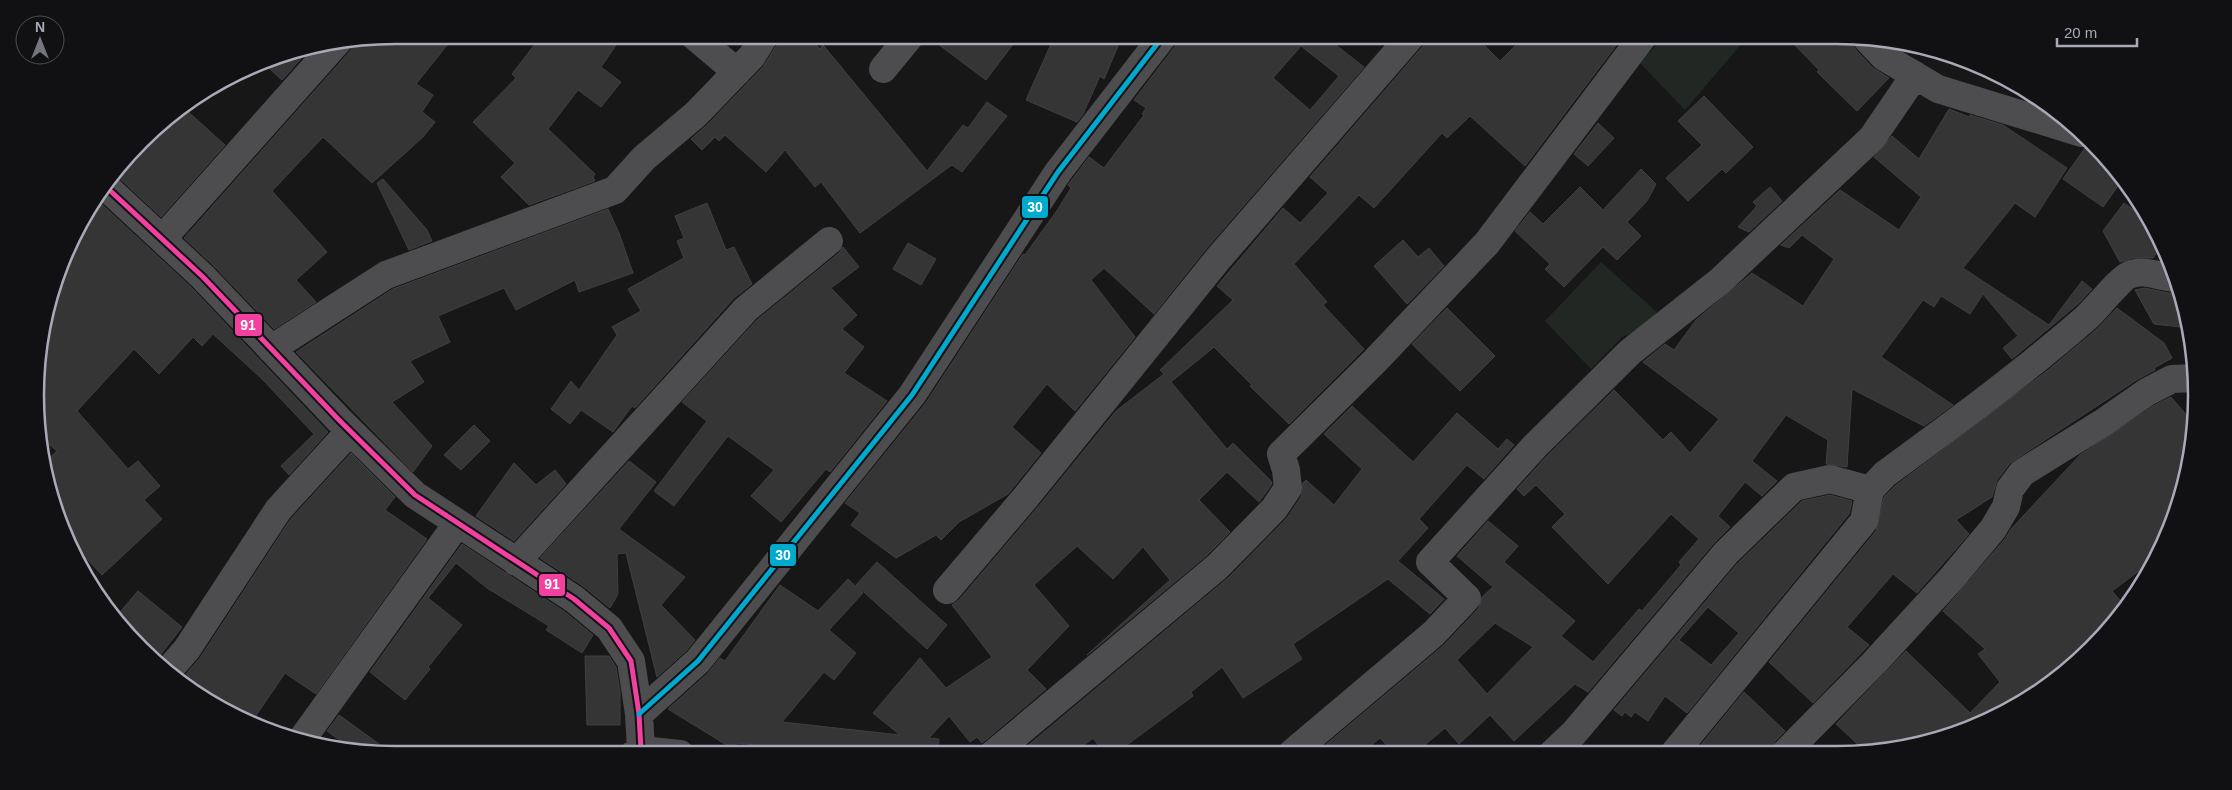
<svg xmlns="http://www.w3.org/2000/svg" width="2232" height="790" viewBox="0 0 2232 790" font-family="Helvetica,sans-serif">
<rect width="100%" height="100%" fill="#171717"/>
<path fill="#212722" d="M1665,35h84l-64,75 -45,-47z
M1601,262l58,52 -12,14 -25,9 -31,32 -46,-48z"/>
<path fill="#353536" stroke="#3f4043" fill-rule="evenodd" d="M395,35h60l-39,49 17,11 -11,17 13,10 -12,15 -51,46 -49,-46 -51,54 55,61 -31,28 20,22 -42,27 -60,-63 -30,-28 167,-188 3,-11z
M542,35h81l-22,32 20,15 -20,25 -23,-17 -30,39 47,45 -2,3 2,4 -66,24 -28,-28 14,-14 -42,-41 43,-44 -4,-4z
M781,35h25l14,14 3,-4 104,126 36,-46 5,3 19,-26 20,14 -45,56 -10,-7 1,-1 -93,69 -39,-51 -6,5 -30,-37 -19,22 -41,-37 -6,6 -4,-4 -13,13 -11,-11 16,-14 56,-58 15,-24z
M926,35h94l-34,45z
M1055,35h37l26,11 -14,33 -4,-3 -17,38 -6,8 -51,-22z
M1179,35h144l41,32 -158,182 -52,65 -50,-46 -13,12 44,57 -60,74 -28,-27 -35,43 29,26 -33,41 -49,28 -18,18 -5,-5 -40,23 -45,-33 9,-12 -15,-10 80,-99 98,-150 2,1 31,-43 15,-24 -3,-3 21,-28 15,11 40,-53 -2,-1 4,-6 -12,-8 42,-55zM1301,46l38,30 -29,34 -37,-32z
M1429,35h45l26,26 26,-26h98l-99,131 -55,-50 -23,22 -5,-5 -68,75 -15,-13 -65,69 33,38 -4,3 41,44 -75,75 -39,-38 2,-1 -38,-38 -43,35 56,67 6,-6 38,38 1,3 -13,18 -32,-30 -28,28 31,32 -24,24 -119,99 83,-75 -27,-33 -30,32 -36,-33 -43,39 35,41 -42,44 19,19 -64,54 -5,-6 -7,5 -21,-26 -20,22 10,1 -1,15h-95l-106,-11 -4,6 -65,-40 40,-36 12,-15 5,3 55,-76 38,26 30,-32 15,14 -34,37 27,23 -22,27 -10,-8 -42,50 118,13 -27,-22 47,-55 26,30 46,-31 -40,-52 7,-5 79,-93 78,-96 48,-37 -4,-4 73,-70 -16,-14 66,-78 17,15 28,-30 -18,-16 114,-132z
M1785,35l67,2v6l4,7 17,18 16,10 -32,33 -40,-39 2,-2z
M313,45l-31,35 -21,-19 36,-11z
M1704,96l49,51 -27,26 -4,-4 -34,32 -22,-23 36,-33 -24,-24z
M184,108l41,37 -64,72 -46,-43 49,-54z
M1949,109l20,8 1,-2 33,10 64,43 -32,49 -20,-14 -52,65 86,57 33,-44 10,8 -13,14 -67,56 -9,-11 15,-12 -35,-42 -13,20 -29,-18 -7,11 -11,-7 -42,57 72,48 -29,21 -72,-37 -5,78 -21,-3 2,-24 -42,-25 -34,46 25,20 -15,15 -17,-14 -27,34 12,11 -16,16 -126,149 -13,-8 -61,57 -24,-26 -31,29 -14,-16 -30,25h-21l-14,-15 -18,15h-46l127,-107 36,-38 3,-11 11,-10 -36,-31 31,-35 30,25 -14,16 71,59 -14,15 32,26 46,-53 3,2 39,-46 -2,-3 20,-23 -28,-25 -63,70 -56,-57 13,-13 -29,-29 -12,11 -7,-7 29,-32 68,-67 49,50 8,-8 19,21 29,-34 -76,-57 22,-18 9,6 22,-30 56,-47 51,33 31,-47 -32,-24 -13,13 -8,-3 59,-55 59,40 22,-33 -47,-40 18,-21 27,23zM1495,623l38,24 -46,47 -30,-34z
M1598,123l16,15 -26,28 -14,-12z
M2093,144l14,13 16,22 -20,28 -40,-28 22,-31z
M1641,169l15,15 -9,17 -20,21 14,14 -24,24 -14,-13 -39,40 -19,-18 5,-5 -35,-33 15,-19 13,12 37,-37 23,23z
M383,179l44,51 5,11 -23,9 -32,-67z
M1770,187l12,14 -33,31 -11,-5 19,-21 -4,-4z
M95,198l97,90 136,144 -39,43 -8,-9 33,-32 -52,-55 -49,-45 -11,12 -9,-9 -34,37 -25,-25 -57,62 51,58 10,-8 22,25 -16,14 18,19 -60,56 -18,-19 -4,4 -33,-72 -4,-24 14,-13 -19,-16 -2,-17 2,-70 34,-112z
M707,203l19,47 8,-3 18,37 -18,14 -99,110 -3,-2 -19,26 -32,-22 -11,14 -19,-15 20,-28 8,9 38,-55 -5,-8 29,-16 -13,-22 56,-31 -7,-17 7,-3 -9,-22z
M2124,203l29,21 9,21 -9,13h-20l-13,4 -17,-31z
M608,209l11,24 14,40 -54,19 -4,-12 -59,30 -12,-22 -66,28 12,26 -40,19 14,21 -32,20 40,44 -19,26 -117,-120 97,-63z
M1403,240l15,17 11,-9 15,18 -37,38 -33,-38z
M908,243l28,16 -15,26 -28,-16z
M843,247l16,20 -28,21 26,27 -15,14 22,18 -20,26 43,28 -57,71 -4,-3 -45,53 -30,-26 23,-26 -46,-34 -54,70 -20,-15 53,-70 -25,-19 75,-82 82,-67z
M2145,288l23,5h13l8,35 -35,-4 -19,-34z
M1447,308l48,48 -35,35 -48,-47z
M2117,308l47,35 8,15 -18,10 1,2 -17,9 -128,84 -13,17 -5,17 -36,23 13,14 -52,59 -24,-19 -46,53 22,18 -56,58 -44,-41 107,-131 8,-34 11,-11 152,-115 49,-41z
M2171,397l24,28 -10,63 -15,35 -11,10 5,6 -9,20 -43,32 12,14 -49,60 -79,53 -112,34h-18l-30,-28 70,-73 64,62 30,-31 -22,-28 7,-5 -42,-38 62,-72 6,-10 69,-74 75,-50z
M1352,406l61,56 44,-49 41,36 9,-10 7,6 -30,34 -17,-14 -48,54 9,9 -30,33 46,38 -14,15 -42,-35 -95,65 9,15 -59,39 -21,-31 -31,25 2,4 -77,57 -11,1 -12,-16 -20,16h-55l210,-176 59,-60 14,-21 2,-14 3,-3 28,25 28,-36 -38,-35z
M474,425l16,16 -29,29 -17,-15z
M351,453l44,44 -10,13 42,29 -111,155 -31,-21 -32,47 -58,-26 -16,-12 21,-24 90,-138z
M629,461l27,21 -37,47 66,48 -24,28 34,35 -8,10 -30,27 -31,-124 -9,1 1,40 -8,14 -27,-22 -43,-28z
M514,463l22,22 19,-15 11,14 -52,57 -38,-25z
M1830,495l22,6 -3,13 -162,199 -22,-17 -17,25 -13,-9 -4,5 -6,-5 -3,4 -8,-6 123,-146 65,-63zM1708,607l31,26 -28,32 -32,-25z
M462,544l103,68 28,23 -11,18 -36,-23 3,-4 -62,-38 -31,-25 -28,35 34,27 -34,42 2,2 -25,31 -35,-28z
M877,562l70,63 -20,24 -71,-64z
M138,591l44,36 -27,35 -15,-13 -25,-31z
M585,656h24l7,11 4,25v33h-33z
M1744,692l41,39 -10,10 -4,11h-76z
M339,715l47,34 -4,4 -30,-4 -25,-18z"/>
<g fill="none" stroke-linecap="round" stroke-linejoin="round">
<path stroke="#4d4d50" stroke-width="28" d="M693,35l44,37
M1867,39l17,18 54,32 144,44
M883,69l28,-34
M104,185l99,92 136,143 76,75 159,104 35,29 22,33 8,53 2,36
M162,239l177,-199
M271,349l115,-74 229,-85 29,-32 52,-44 56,-58 13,-21
M516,562l230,-253 83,-68
M947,590l79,-93 192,-238 194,-224
M167,672l20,-23 91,-139 72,-79
M639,714l59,-53 214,-266 146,-223 106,-137
M300,742l157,-218
M1675,752l189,-231 6,-31 15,-16c68,-50 137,-100 201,-156 9,-8 35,-40 43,-43 16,-7 32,3 48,3
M1786,752l88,-89 78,-85 41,-49 13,-22 4,-18 12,-16 82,-51 43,-30 25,-13 23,-1
M1292,753l141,-119 34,-36 -37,-36 105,-116 95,-94 90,-71 152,-143 43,-63
M1553,753l21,-20 152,-180 68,-66 36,-8 40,11
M634,754l7,-4 39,4
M993,754l224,-187 57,-58 14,-21 -2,-18 -5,-16 94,-93 112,-118 157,-208"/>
<g stroke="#111113" stroke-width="9">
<path id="bus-1" d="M104,185l99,92 136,143 76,75 159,104 35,29 22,33 8,53 2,36"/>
</g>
<g stroke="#111113" stroke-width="9">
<path id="bus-2" d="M639,714l59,-53 214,-266 146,-223 106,-137"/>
</g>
<use href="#bus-1" stroke="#f240a1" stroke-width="5"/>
<use href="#bus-2" stroke="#00a9ce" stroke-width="5"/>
</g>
<path d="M0 0H2232V790H0ZM395 44H1837A351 351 0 0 1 2188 395V395A351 351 0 0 1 1837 746H395A351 351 0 0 1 44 395V395A351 351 0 0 1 395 44Z" fill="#111113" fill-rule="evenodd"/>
<path fill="none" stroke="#a8abb7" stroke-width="2.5" d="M395 44H1837A351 351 0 0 1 2188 395V395A351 351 0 0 1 1837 746H395A351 351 0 0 1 44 395V395A351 351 0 0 1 395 44Z"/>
<g stroke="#111113" stroke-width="2">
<rect x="1021" y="195" width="28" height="24" rx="5" fill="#00a9ce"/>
<rect x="234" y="313" width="29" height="24" rx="5" fill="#f240a1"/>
<rect x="769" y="543" width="28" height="24" rx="5" fill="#00a9ce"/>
<rect x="538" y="573" width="28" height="24" rx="5" fill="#f240a1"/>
</g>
<g font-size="14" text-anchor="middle" font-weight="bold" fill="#fff">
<text x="1035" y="212">30</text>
<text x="248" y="330">91</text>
<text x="783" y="560">30</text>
<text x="552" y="589">91</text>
</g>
<g transform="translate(40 40)"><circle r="24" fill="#111113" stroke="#4d4f55"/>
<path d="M0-4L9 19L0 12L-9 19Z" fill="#75777f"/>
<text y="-8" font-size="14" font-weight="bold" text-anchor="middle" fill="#a8abb7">N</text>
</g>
<path d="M2057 38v8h80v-8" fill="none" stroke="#a8abb7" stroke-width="2.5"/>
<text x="2064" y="38" font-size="15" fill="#a8abb7" stroke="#111113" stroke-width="4" paint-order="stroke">20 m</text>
</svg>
